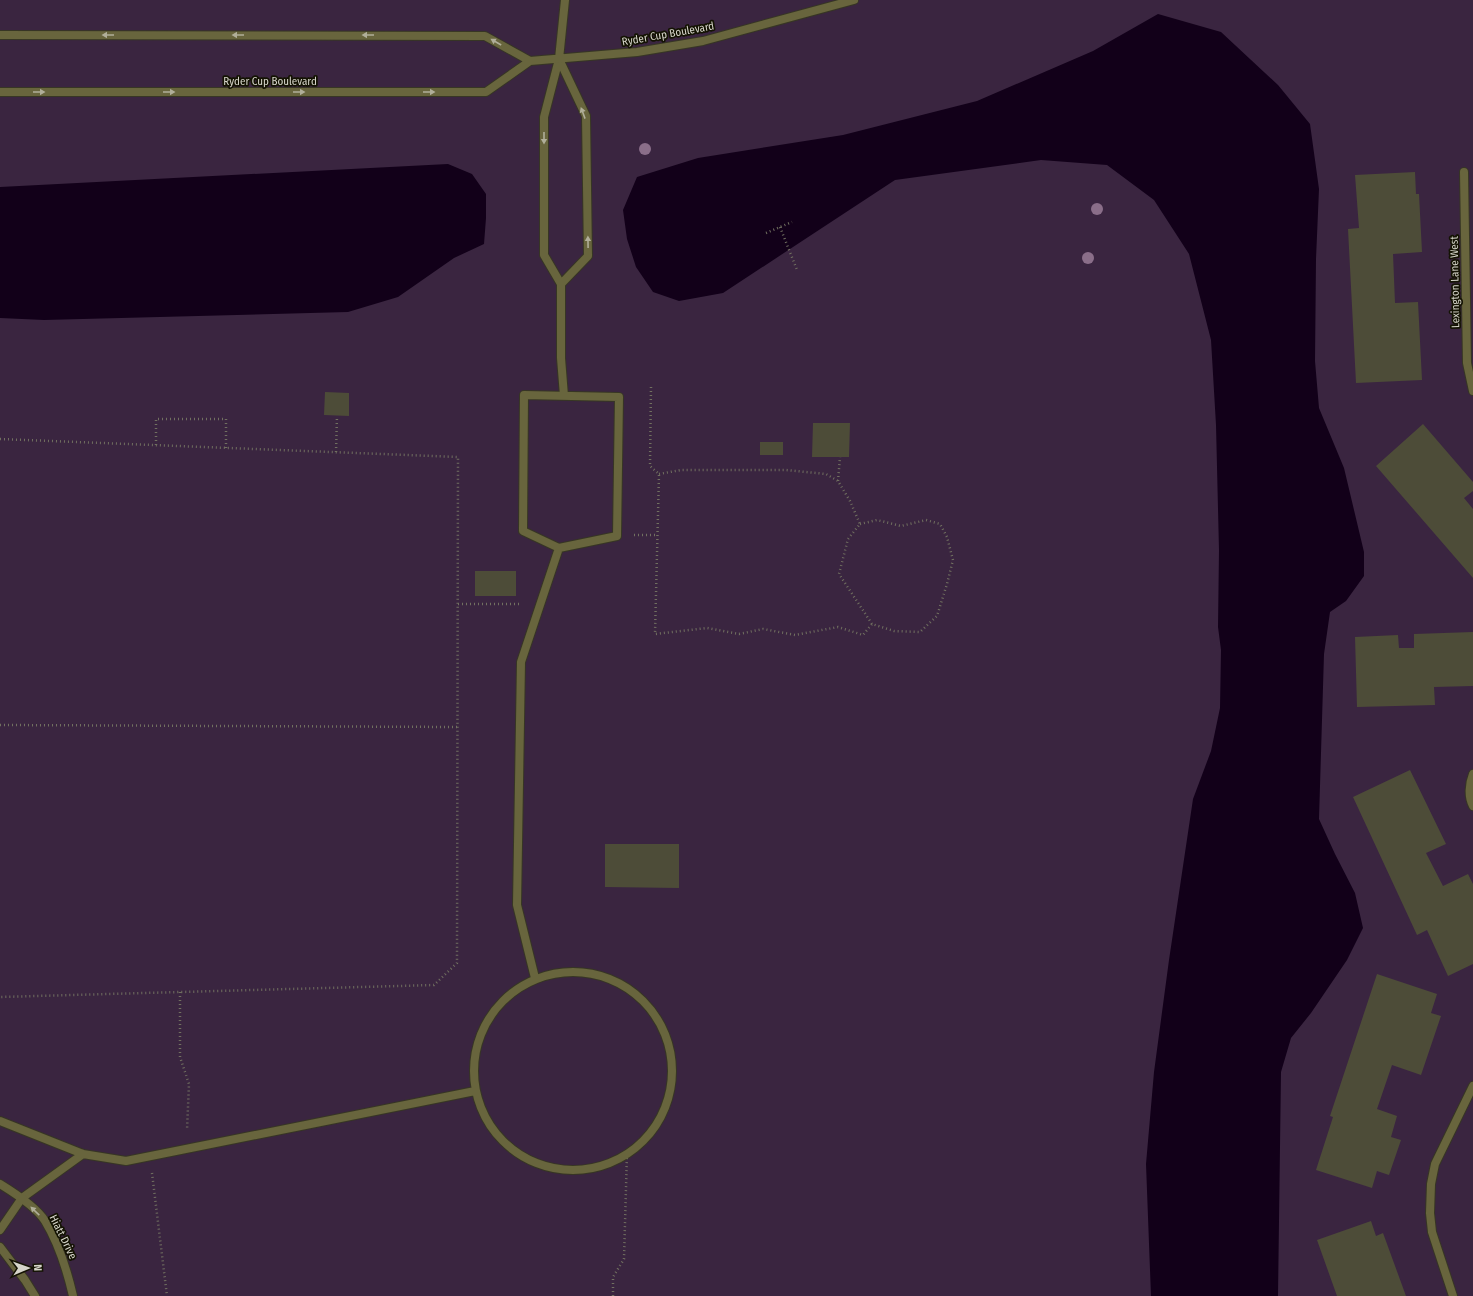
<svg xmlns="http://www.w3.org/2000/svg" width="1473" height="1296" viewBox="0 0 1473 1296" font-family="'Fira Sans Condensed',sans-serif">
<rect width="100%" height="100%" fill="#1d1c09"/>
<path fill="#3a2540" d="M0,0h1473v1296h-1473z"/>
<path fill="#120019" d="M1158,14l63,18 57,53 32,39 9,65 -3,70 -1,102 4,47 25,60 20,84v24l-18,25 -16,11 -6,42 -5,165 16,35 20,39 8,35 -16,32 -36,53 -20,25 -10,34 -3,224h-127l-5,-132 8,-92 15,-112 24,-161 18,-48 9,-43 1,-58 -3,-23 1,-77 -3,-125 -5,-85 -22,-86 -35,-54 -47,-35 -66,-5 -146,20 -172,113 -44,8 -26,-9 -17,-25 -9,-28 -4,-29 14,-33 61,-19 145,-23 134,-34 116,-50z
M448,164l24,10 14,20v24l-2,26 -30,14 -56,39 -50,15 -304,8 -44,-2v-131z"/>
<path fill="#4d4c38" d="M1415,172l1,22h3l3,58 -29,2 2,49 23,-1 4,78 -66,3 -8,-154 11,-1 -4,-53z
M325,392l24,1v23l-25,-1z
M813,423h37l-1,34h-37z
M1423,424l50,58v9l-9,7 9,11v69l-97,-112z
M760,442h23v13h-23z
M475,571h41v25h-41z
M1473,632v54l-39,1 1,18 -78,2 -2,-70 43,-2 1,13h15v-14z
M1410,770l36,74 -20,9 17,33 25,-12 5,10v80l-25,12 -21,-46 -10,5 -64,-138z
M605,844h74v44l-74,-1z
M1377,974l60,20 -6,19 10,3 -20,59 -29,-10 -15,44 20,7 -6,21 10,3 -12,35 -12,-4 -5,17 -56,-18 17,-53 -3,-1z
M1371,1221l5,15 7,-3 23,63h-69l-20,-56z"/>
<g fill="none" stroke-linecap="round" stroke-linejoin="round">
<g stroke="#373624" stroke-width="10">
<path id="lane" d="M559,59l-15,58v138l17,29v74l3,38
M559,59l27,57 2,140 -27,28
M524,395l95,2 -2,139 -58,12 -36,-17z
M474 1071a99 99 0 1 1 198 0a99 99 0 1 1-198 0Z
M535,978l-18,-73 4,-243 38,-114
M0,1121l83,33 43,7 349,-70
M0,1230l22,-32 61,-44"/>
</g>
<g stroke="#373624" stroke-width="10">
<path id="street" d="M0,35l485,1 45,25
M559,59l6,-59
M0,92h486l44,-31 107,-9 66,-11 151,-41
M1464,172l3,191 6,28
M1473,774c-4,10 -5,23 0,32
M0,1184c13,8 37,24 45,37 14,23 22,49 28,75
M0,1247l25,33 10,16
M1453,1296l-21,-64 -2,-19 1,-29 4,-20 38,-78"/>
</g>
<path stroke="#717060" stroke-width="2.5" stroke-dasharray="1 3" stroke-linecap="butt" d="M780,227l17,43
M766,233l26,-11
M651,387l-1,79 9,8 -4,160 52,-6 32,6 24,-5 32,6 43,-8 25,8 9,-11 22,7 26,1 17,-16 10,-32 6,-24 -6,-23 -7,-13 -14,-4 -25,6 -24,-6 -17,4
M0,439l458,18 -1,506 -23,22 -434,12
M156,445v-26h70v29
M336,452l1,-36
M659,474l22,-4h105l40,4 12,7 12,20 10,23 -12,15 -9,35 33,50
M838,481l2,-24
M634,535h24
M458,604h64
M0,725l457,2
M180,992v65l9,27 -2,46
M152,1173l15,123
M613,1296v-19l11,-18 3,-106"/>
<use href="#lane" stroke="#68653d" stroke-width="8"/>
<use href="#street" stroke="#68653d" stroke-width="8"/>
</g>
<g fill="#8a6e89">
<circle cx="645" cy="149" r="6"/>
<circle cx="1097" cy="209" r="6"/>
<circle cx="1088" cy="258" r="6"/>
</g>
<defs><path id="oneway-solid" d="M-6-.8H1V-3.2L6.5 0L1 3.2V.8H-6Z"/></defs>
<g fill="#b0ae99">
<use href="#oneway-solid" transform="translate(108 35) rotate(-180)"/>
<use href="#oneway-solid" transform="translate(238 35) rotate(-180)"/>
<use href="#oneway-solid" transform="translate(368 35) rotate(-180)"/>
<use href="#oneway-solid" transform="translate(496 42) rotate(-150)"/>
<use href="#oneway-solid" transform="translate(39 92)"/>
<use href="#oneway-solid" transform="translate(169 92)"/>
<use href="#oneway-solid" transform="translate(299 92)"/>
<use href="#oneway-solid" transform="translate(429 92)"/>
<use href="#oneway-solid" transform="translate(583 113) rotate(-110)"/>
<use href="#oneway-solid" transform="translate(544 138) rotate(90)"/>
<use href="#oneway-solid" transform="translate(588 242) rotate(-91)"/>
<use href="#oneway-solid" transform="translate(35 1211) rotate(-136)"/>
</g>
<g text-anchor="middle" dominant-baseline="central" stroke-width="3.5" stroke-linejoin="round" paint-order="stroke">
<g font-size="11" fill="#d6d5ca" stroke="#141303">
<text transform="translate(668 34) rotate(-10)">Ryder Cup Boulevard</text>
<text x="270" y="81">Ryder Cup Boulevard</text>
<text transform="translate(1455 282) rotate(-91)">Lexington Lane West</text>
<text transform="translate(63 1237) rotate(64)">Hiatt Drive</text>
</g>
</g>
<g transform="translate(28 1268) rotate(88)" stroke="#141303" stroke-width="3" paint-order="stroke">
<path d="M0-3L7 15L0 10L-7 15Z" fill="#d6d5ca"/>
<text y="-6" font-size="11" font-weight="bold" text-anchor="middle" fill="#d6d5ca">N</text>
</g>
</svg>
